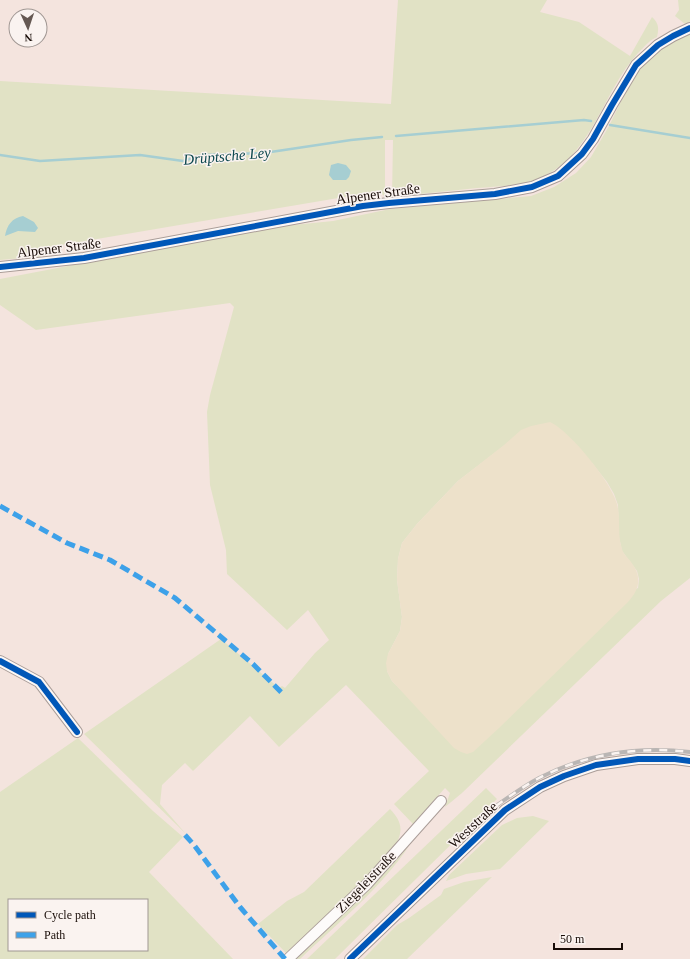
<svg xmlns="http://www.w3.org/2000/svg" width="690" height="959" viewBox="0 0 690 959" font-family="Georgia,serif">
<rect width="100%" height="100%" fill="#f4e4de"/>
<path fill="#e1e2c5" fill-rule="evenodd" d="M398,0h149l-7,12 39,10 51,34 22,-39c7,6 7,12 5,20 -7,3 -11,8 -16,13 -37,37 -46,100 -95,125 -21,11 -46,11 -69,13 -28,3 -57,6 -85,9l1,-57h-8v57l-4,-4h-13l-324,55 1,8 -45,4v-179l391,23z
M678,0h12v22l-5,2 -10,-8 4,-6z
M690,33v545l-29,23 -199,192 -17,14 5,-14 -5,-5 -32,36 -19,-20 35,-33 -83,-86 -67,62 -29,-31 -57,55 -8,-8 -23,22 -2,19 26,30 -102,-100 137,-95 58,49 3,-2 3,2 30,-35 14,-13 -21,-30 -21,20 -60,-56 -1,-24 -16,-65 -3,-73 3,-17 24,-88 -4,-4 -194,27 -36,-25v-26l224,-43 69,-11 40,-4 57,-12 141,-13 23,-9 22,-14 15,-16 18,-31 23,-47 12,-16 13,-13zM521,431l71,32 15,19 7,12 4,11 1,32 3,14 15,20 2,8 -1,9 -222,117 -24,-24 -5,-10 1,-17 12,-23 2,-14 -5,-37 1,-21 4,-16 15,-19 41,-43 47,-36z
M78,738l75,73 30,26 -34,35 84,87h-233v-167zM9,900h138v50h-138z
M486,788l11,11 -162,160h-28z
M390,809c14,15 13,23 3,41l-43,46 -64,57 -28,-29 29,-23 17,-9z
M533,816l16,5 -49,48 -34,5 -20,7 3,-6 53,-50 15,-7z
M409,846c-29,43 -71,77 -109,113h-8l89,-82z
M492,877l-85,82h-44l34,-34 12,-7 32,-23 3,-6 20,-7z"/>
<path fill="#ede1ca" d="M550,422c20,9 62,61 67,82 4,15 0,30 5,45 1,5 6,9 9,13 11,14 9,27 -3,40l-129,126 -26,24 -6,2 -6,-2 -7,-4 -62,-67 -5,-10 -1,-8 2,-9 12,-23 2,-14 -5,-37 1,-21 4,-16 15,-19 41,-43 46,-36 17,-15 10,-4z"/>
<path fill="#a6ced2" d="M338,163l8,2 5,6 -2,6 -3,3h-13l-4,-5 2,-10z
M23,216l11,6 4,6 -3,4 -17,-1 -13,5c2,-11 7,-18 18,-20z"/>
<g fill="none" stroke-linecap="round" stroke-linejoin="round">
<path stroke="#a6ced2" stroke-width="2.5" d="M610,125l80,13
M396,136l188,-16 7,1
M0,155l40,6 100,-6 43,6 19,-6 62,-2 87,-13 31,-3"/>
<g stroke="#aa9d98" stroke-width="12">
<path id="minor" d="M0,267l84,-9 279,-52 26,-3 106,-9 37,-7 26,-11 24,-22 11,-15 19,-34 24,-40 22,-20 15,-9 17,-8
M0,661l39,21 38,50
M288,959l79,-75 74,-83
M350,959l155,-149 35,-23 24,-11 32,-11 42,-6h37l15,2"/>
</g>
<use href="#minor" stroke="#fdfbfa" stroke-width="10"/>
<g stroke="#bab6b4" stroke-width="4">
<path id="rail" d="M496,806c14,-10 28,-20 43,-28 47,-24 99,-32 151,-26"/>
</g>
<use href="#rail" stroke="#faf3f0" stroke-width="2.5" stroke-dasharray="8" stroke-linecap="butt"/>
<path stroke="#3da1e9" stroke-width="5" stroke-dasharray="10 5" stroke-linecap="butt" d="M0,506l67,37 43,17 65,38 78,66 31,31
M185,835l9,10 46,62 45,52"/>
<g stroke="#faf3f0" stroke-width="8">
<path id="cycleway" d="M0,267l84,-9 279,-52 26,-3 106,-9 37,-7 26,-11 24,-22 11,-15 19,-34 24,-40 22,-20 15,-9 17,-8
M0,661l39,21 38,50
M350,959l155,-149 35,-23 24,-11 32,-11 42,-6h37l15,2"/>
</g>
<use href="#cycleway" stroke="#0057b8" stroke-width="6"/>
</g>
<g text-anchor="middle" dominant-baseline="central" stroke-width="3" stroke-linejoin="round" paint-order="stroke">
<g font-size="14" fill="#180c07" stroke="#faf3f0">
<text transform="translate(378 194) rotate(-8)">Alpener Straße</text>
<text transform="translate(59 248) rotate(-7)">Alpener Straße</text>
<text transform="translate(473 825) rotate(-43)">Weststraße</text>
<text transform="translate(366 882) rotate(-46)">Ziegeleistraße</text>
</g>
<g font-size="15" font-style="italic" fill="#0b474d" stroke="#faf3f0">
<text transform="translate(227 156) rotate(-5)">Drüptsche Ley</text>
</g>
</g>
<rect x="8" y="899" width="140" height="52" fill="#faf3f0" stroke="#a09793"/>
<rect x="16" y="912" width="20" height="6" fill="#0057b8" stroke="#a09793"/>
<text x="44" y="919" font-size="12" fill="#180c07">Cycle path</text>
<rect x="16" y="932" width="20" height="6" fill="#3da1e9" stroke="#a09793"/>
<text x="44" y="939" font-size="12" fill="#180c07">Path</text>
<g transform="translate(28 28) rotate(177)"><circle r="19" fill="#faf3f0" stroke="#a09793"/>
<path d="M0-3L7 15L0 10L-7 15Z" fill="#655852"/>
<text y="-6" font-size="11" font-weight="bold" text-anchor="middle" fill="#180c07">N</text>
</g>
<path d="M554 943v6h68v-6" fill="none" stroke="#180c07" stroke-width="2"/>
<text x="560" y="943" font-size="12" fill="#180c07" stroke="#faf3f0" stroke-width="3" paint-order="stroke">50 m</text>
</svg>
